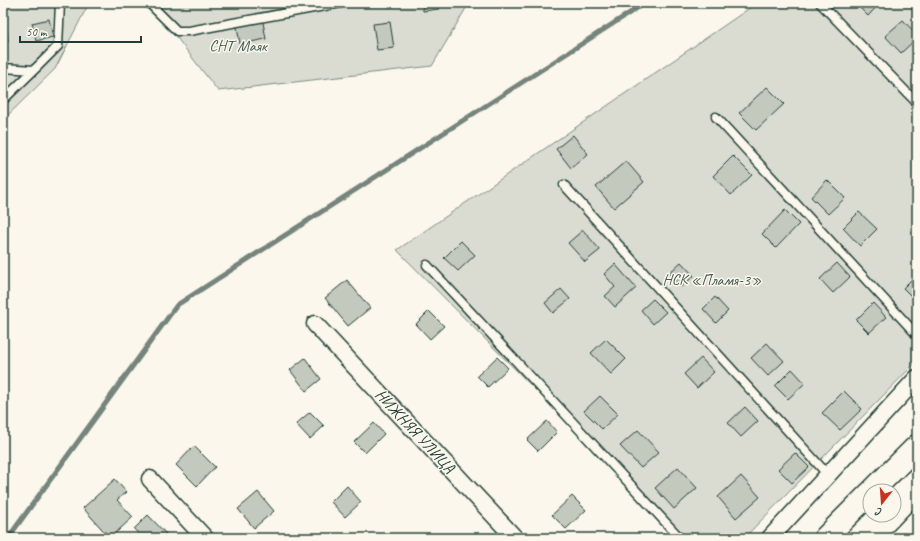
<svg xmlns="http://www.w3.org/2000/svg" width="920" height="541" viewBox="0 0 920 541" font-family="Caveat,sans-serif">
<rect width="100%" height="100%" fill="#fbf7ec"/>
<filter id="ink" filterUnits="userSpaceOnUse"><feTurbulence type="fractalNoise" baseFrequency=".025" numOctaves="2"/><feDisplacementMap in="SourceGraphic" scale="8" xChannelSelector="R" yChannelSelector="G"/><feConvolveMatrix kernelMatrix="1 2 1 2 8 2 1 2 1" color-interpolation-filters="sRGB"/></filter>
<g filter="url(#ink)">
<path fill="#dbdcd1" stroke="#7d8c82" d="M3,3h86l-34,66 -52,51z
M150,3h319l-37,63 -214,25z
M757,3h160v358l-173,177h-62l-285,-288z"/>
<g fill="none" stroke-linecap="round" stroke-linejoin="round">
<path stroke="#74847b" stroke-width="5" d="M8,538l169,-233 468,-302"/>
</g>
<path fill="#c4c9be" stroke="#1f3d34" d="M422,3h17v6l-16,2z
M860,3h16l2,2 -10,11 -11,-11z
M262,17l4,22 -26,5 -4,-22z
M49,19l4,18 -17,4 -4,-18z
M903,20l14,15v3l-16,15 -16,-17z
M390,22l4,26 -17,2 -4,-26z
M6,25l2,16 -5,1v-16z
M767,87l17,17 -28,26 -17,-17z
M573,135l15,19 -17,14 -15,-19z
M733,156l19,19 -21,20 -18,-19z
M626,161l18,21 -30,26 -18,-21z
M827,180l18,18 -17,16 -17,-17z
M785,210l14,14 -23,24 -14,-14z
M859,212l18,17 -17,17 -17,-18z
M583,230l17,20 -15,12 -17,-19z
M461,241l14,14 -17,16 -14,-13z
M681,262l13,14 -13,11 -12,-14z
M837,263l13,14 -17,16 -13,-14z
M615,264l21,24 -21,19 -10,-11 10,-9 -11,-13z
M917,274v28l-14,-14z
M347,280l23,28 -22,18 -23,-28z
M561,289l9,10 -17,14 -8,-10z
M715,297l13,14 -12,12 -13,-14z
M653,299l13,13 -13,12 -12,-14z
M873,303l13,14 -17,16 -13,-13z
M429,311l15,15 -14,13 -14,-15z
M606,339l20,20 -15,15 -20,-21z
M767,343l17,18 -16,15 -17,-18z
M497,357l11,11 -20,19 -11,-11z
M305,358l16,21 -15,12 -16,-21z
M701,358l13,14 -17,16 -13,-14z
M792,369l13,14 -17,16 -13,-13z
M844,391l18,18 -22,21 -18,-17z
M600,396l18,18 -16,15 -18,-18z
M745,407l13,14 -17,16 -13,-14z
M310,412l14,14 -14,13 -14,-15z
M547,421l10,11 -19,19 -11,-11z
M374,423l10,11 -19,19 -11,-11z
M638,430l21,22 -18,16 -21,-22z
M194,446l21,21 -18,19 -21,-21z
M795,453l14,14 -17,16 -14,-14z
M678,467l19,21 -23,21 -19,-21z
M741,476l19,21 -24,21 -18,-21z
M115,479l11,13 -9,8 16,17 -23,21 -27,-30z
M347,486l14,16 -16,15 -14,-15z
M258,492l16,19 -20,17 -16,-19z
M572,496l14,14 -20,19 -14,-14z
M148,515l22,23h-28l-8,-9z"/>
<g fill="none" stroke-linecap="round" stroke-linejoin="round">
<g stroke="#1f3d34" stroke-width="11">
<path id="lane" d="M149,3l28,28h12l152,-28
M820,3l97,100
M3,68l31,2 24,-24 2,-43
M3,100l31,-30
M716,117l201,218
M564,185l264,290
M427,265l253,273"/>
</g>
<g stroke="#1f3d34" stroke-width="19">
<path id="street" d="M315,324l200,214
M150,479l55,59
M770,538l147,-160
M898,538l19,-20"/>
</g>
<g stroke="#1f3d34" stroke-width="25">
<path id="secondary" d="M872,491l45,-45
M825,538l45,-45"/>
</g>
<use href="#lane" stroke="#fbf7ec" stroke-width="8"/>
<use href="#street" stroke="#fbf7ec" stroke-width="16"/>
<use href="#secondary" stroke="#fbf7ec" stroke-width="22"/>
</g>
</g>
<g text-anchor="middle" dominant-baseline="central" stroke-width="3" stroke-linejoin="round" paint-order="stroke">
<g font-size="16" fill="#455d53" stroke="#fbf7ec">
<text x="238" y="46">СНТ Маяк</text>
<text x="712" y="280">НСК «Пламя-3»</text>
</g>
<g font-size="16" fill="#1f3d34" stroke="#fbf7ec">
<text transform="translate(415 431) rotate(47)">НИЖНЯЯ УЛИЦА</text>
</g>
</g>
<rect width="920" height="541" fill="none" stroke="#fbf7ec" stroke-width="16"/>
<rect x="8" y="8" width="904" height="525" fill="none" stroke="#1f3d34" stroke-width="1.5" filter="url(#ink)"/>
<g transform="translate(882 503) rotate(197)"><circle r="19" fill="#fbf7ec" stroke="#a3ada2"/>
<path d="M0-3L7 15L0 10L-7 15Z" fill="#c8321e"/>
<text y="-6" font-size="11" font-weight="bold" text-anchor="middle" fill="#1f3d34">С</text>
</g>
<path d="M20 36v6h121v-6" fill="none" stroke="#1f3d34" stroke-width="2"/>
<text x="26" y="36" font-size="12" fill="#1f3d34" stroke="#fbf7ec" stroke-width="3" paint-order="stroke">50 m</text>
</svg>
